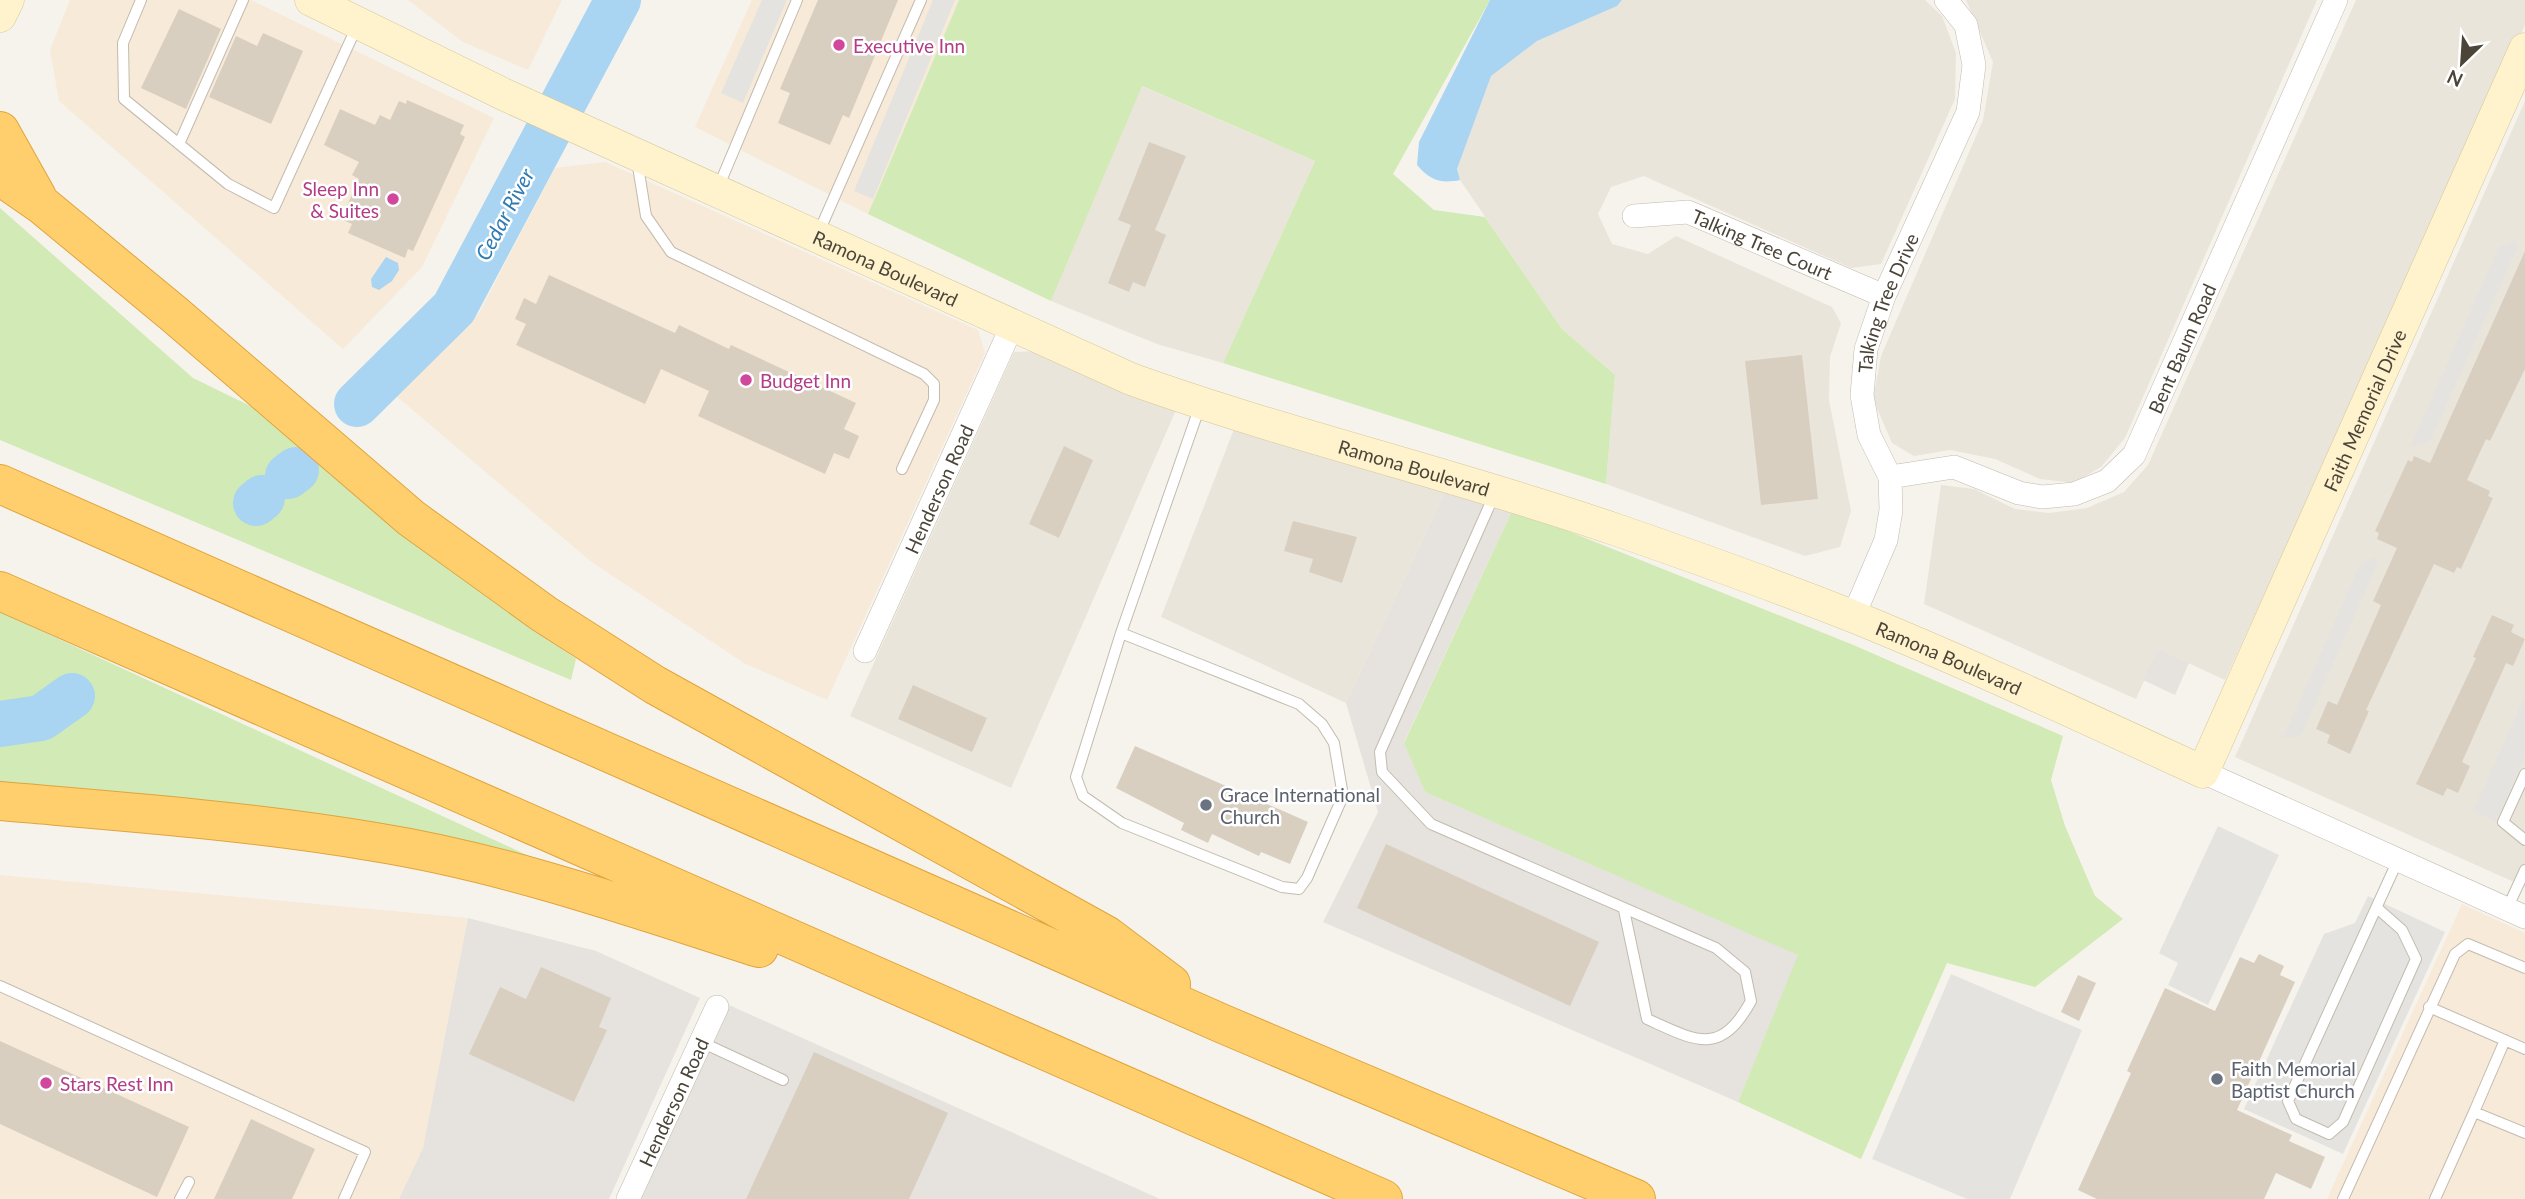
<svg xmlns="http://www.w3.org/2000/svg" width="2525" height="1199" viewBox="0 0 2525 1199" font-family="Lato,sans-serif">
<rect width="100%" height="100%" fill="#f6f3ec"/>
<path fill="#eae5da" d="M1622,0h303l17,16 14,37 -1,46 -74,165 -30,4 -207,-92 -33,11 -13,27 14,30 36,10 28,-18 156,71 9,16 -11,34 -1,43 22,111 -11,36 -35,9 -199,-72 9,-109 -53,-46 -102,-149 -3,-11 33,-93 47,-35 80,-35z
M1966,0h351l-192,438 -24,29 -27,16 -34,-4 -45,-20 -45,-9 -36,6 -22,-13 -19,-44 8,-43 102,-236 10,-58z
M2356,0h169v25l-300,655 -67,-31 -22,50 -212,-95 17,-119 33,4 41,20 34,4 38,-5 37,-16 24,-27z
M1141,86l174,75 -92,202 -66,-19 -106,-43z
M2525,101v786l-290,-130z
M1037,351l139,59 -165,378 -161,-72 164,-364z
M1234,429l213,59 -101,215 -185,-86z"/>
<path fill="#f7ead8" d="M70,0h181l243,118 -72,149 -79,82 -284,-248 -9,-51z
M408,0h154l-34,70 -65,-28z
M752,0h207l-91,214 -173,-87z
M605,162l373,168 7,23 -158,347 -83,-37 -155,-103 -194,-165 84,-82 76,-145z
M0,875l468,43 -45,230 -24,51h-399z
M2462,904l63,29v266h-198z"/>
<path fill="#e6e2dd" d="M1447,488l66,21 -109,233 21,50 374,163 -61,147 -415,-180 55,-110 -32,-109z
M2158,649l31,14 -14,32 -32,-15z
M468,918l128,33 104,47 -91,201h-210l24,-51z
M729,1005l431,194h-519z"/>
<path fill="#d2eab5" d="M959,0h531l-97,174 41,36 51,7 77,112 53,46 -9,109 -383,-121 92,-202 -173,-75 -91,215 -183,-87z
M0,208l193,170 88,43 258,212 37,26 -5,21 -571,-240z
M1513,509l338,135 212,92 -12,44 14,46 30,70 28,23 -88,68 -88,-24 -86,196 -123,-57 60,-147 -373,-163 -21,-49z
M0,612l553,255 -553,-81z"/>
<path fill="#e5e3e0" d="M762,0h25l-44,103 -22,-10z
M933,0h22l-82,199 -19,-8z
M2515,241l3,5 -88,196 -20,5 89,-201z
M2376,557l2,6 -77,173 -18,2 78,-176z
M2525,695v61l-29,65 -23,-10z
M2218,826l61,29 -71,150 -40,-20 10,-22 -19,-10z
M2368,896l77,36 -102,222 -99,-45 80,-175 31,-11z
M1951,974l131,56 -72,169h-43l-95,-40z"/>
<path fill="#a9d4f2" d="M1490,0h132l-5,6 -80,35 -46,35 -34,93 3,11c-20,4 -30,0 -43,-15l2,-23z
M386,257l12,6 1,7 -7,11 -13,9 -7,-3 -1,-8z"/>
<g fill="none" stroke-linecap="round" stroke-linejoin="round">
<path stroke="#a9d4f2" stroke-width="46" d="M357,404l97,-96 164,-308
M288,476l8,-6
M256,503l6,-5
M0,724l41,-6 31,-22"/>
</g>
<path fill="#d8cfc1" d="M818,0h80l-49,118 -6,-3 -13,30 -52,-22 12,-30 -10,-4z
M179,9l42,20 -35,80 -45,-21z
M263,33l40,18 -32,73 -62,-27 27,-61 21,10z
M407,100l57,25 -4,9 5,3 -52,114 -5,-2 -3,9 -57,-25 4,-9 -11,-5 18,-40 -7,-4 7,-13 -35,-17 16,-36 35,16 5,-10 10,5 9,-19 7,3z
M1149,142l37,14 -31,74 11,5 -21,52 -12,-5 -4,10 -21,-9 23,-58 -13,-5z
M2525,251v118l-35,72 -4,-2 -19,41 23,11 -2,5 5,2 -32,71 -4,-2 -3,6 -20,-9 -68,146 3,1 -19,43 -23,-11 3,-8 -14,-6 12,-28 9,4 44,-100 -8,-4 24,-53 -20,-9 2,-6 -4,-2 33,-71 4,2 2,-6 16,7z
M549,275l126,58 4,-8 50,24 2,-4 125,58 -12,26 15,7 -10,23 -15,-6 -9,21 -127,-58 11,-25 -48,-22 -16,35 -129,-59 10,-21 -11,-5 9,-21 12,6z
M1802,355l16,144 -57,6 -16,-144z
M1064,446l29,14 -34,78 -30,-14z
M1293,521l64,16 -15,46 -33,-11 4,-13 -29,-8z
M2492,615l22,10 -3,7 14,7 -12,27 -7,-3 -44,99 8,4 -12,27 -11,-5 -4,8 -27,-12 60,-126 -3,-1z
M913,685l74,33 -15,34 -74,-33z
M1135,746l173,76 -18,42 -29,-12 -2,4 -47,-22 -4,9 -27,-13 3,-7 -68,-35z
M1386,844l213,98 -29,64 -213,-98z
M2259,954l25,12 -4,9 15,7 -58,128 55,25 -3,6 36,16 -14,32 -35,-16 -12,26h-167l-19,-9 53,-117 -4,-2 38,-83 50,23 25,-54 14,6z
M541,967l70,31 -12,29 8,3 -33,72 -105,-48 31,-67 26,12z
M2078,975l18,8 -17,38 -18,-9z
M0,1041l189,86 -32,70 -157,-73z
M814,1052l134,61 -39,86h-163z
M251,1119l64,30 -23,50h-78z"/>
<g fill="none" stroke-linecap="round" stroke-linejoin="round">
<g stroke="#c2bbae" stroke-width="12">
<path id="lane" d="M141,0l-18,43 1,56 104,85 46,24 83,-182
M179,144l64,-144
M637,160l9,56 25,36 253,122 10,10v16l-32,69
M718,188l79,-188
M818,234l103,-234
M1495,493l-115,259 2,20 49,52 285,124 29,24 6,29c-31,56 -55,40 -104,18l-23,-109
M1121,633l178,71 23,20 12,19 9,53 -36,82 -8,11 -17,-2 -160,-64 -39,-27 -7,-19 45,-144 79,-227
M2525,774l-22,48 22,18
M2377,908l25,22 14,29 -73,163 -14,12 -33,-15 -8,-18 110,-241
M2507,909l18,-39
M0,986l365,166 -21,47
M2429,1007l96,42
M701,1042l82,38
M2474,1112l31,-72
M180,1199l9,-17
M2343,1199l112,-245 13,-10 57,24
M2435,1199l39,-87 51,21"/>
</g>
<g stroke="#c2bbae" stroke-width="24">
<g id="street">
<path id="s1" d="M1634,216l54,-4 196,84"/>
<path id="s2" d="M1890,477l64,-10 65,26 23,4 32,-3 33,-13 27,-26 202,-455"/>
<path id="s3" d="M1853,617l33,-77 5,-30 -1,-33 -21,-42 -7,-40 4,-46 18,-53 84,-184 6,-47 -8,-40 -20,-25"/>
<path id="s4" d="M865,651l147,-325"/>
<path d="M2203,772l322,145"/>
<path id="s5" d="M628,1199l89,-192"/>
</g>
</g>
<g stroke="#d6c79b" stroke-width="33">
<g id="secondary">
<path id="s6" d="M311,0l192,94 628,285c159,57 323,95 483,150 81,28 163,57 243,89 117,48 231,101 346,154l322,-723"/>
<path d="M0,16l8,-16"/>
</g>
</g>
<g stroke="#e0a43c" stroke-width="40">
<path id="highway" d="M0,131l37,66
M0,176l42,29 132,109 237,204 133,96 111,71 451,250 65,49
M0,484l1223,540 413,175
M0,591l1383,608
M0,801c125,11 251,20 375,41 131,21 259,66 384,106"/>
</g>
<use href="#lane" stroke="#fff" stroke-width="10"/>
<use href="#street" stroke="#fff" stroke-width="23"/>
<use href="#secondary" stroke="#fff3cd" stroke-width="32"/>
<use href="#highway" stroke="#ffcf6e" stroke-width="38"/>
</g>
<g fill="#d1479c" stroke="#fff" stroke-width="2.5">
<circle cx="839" cy="45" r="7"/>
<circle cx="393" cy="199" r="7"/>
<circle cx="746" cy="380" r="7"/>
<circle cx="46" cy="1083" r="7"/>
</g>
<g fill="#6b7280" stroke="#fff" stroke-width="2.5">
<circle cx="1206" cy="805" r="7"/>
<circle cx="2217" cy="1079" r="7"/>
</g>
<g text-anchor="middle" dominant-baseline="central" stroke-width="5" stroke-linejoin="round" paint-order="stroke">
<g font-size="19" fill="#b23c85" stroke="#fff" text-anchor="start">
<text x="853" y="45">Executive Inn</text>
<text x="379" y="188" text-anchor="end">Sleep Inn<tspan x="379" dy="22">&amp; Suites</tspan></text>
<text x="760" y="380">Budget Inn</text>
<text x="60" y="1083">Stars Rest Inn</text>
</g>
<g font-size="19" fill="#4b4439" stroke="#fff">
<text stroke="none"><textPath href="#s1" startOffset="135">Talking Tree Court</textPath></text>
<text stroke="none"><textPath href="#s6" startOffset="634">Ramona Boulevard</textPath></text>
<text stroke="none"><textPath href="#s3" startOffset="331">Talking Tree Drive</textPath></text>
<text stroke="none"><textPath href="#s2" startOffset="380">Bent Baum Road</textPath></text>
<text stroke="none"><textPath href="#s6" startOffset="2443">Faith Memorial Drive</textPath></text>
<text stroke="none"><textPath href="#s6" startOffset="1200">Ramona Boulevard</textPath></text>
<text stroke="none"><textPath href="#s4" startOffset="178">Henderson Road</textPath></text>
<text stroke="none"><textPath href="#s6" startOffset="1768">Ramona Boulevard</textPath></text>
<text stroke="none"><textPath href="#s5" startOffset="107">Henderson Road</textPath></text>
</g>
<g font-size="19" fill="#5b616d" stroke="#fff" text-anchor="start">
<text x="1220" y="794">Grace International<tspan x="1220" dy="22">Church</tspan></text>
<text x="2231" y="1068">Faith Memorial<tspan x="2231" dy="22">Baptist Church</tspan></text>
</g>
<g font-size="21" font-style="italic" fill="#2e7ab2" stroke="#fff">
<text transform="translate(504 214) rotate(-62)">Cedar River</text>
</g>
</g>
<g transform="translate(2462 63) rotate(205)" stroke="#ffffff" stroke-width="5" paint-order="stroke">
<path d="M0-5L12 26L0 18L-12 26Z" fill="#4b4439"/>
<text y="-10" font-size="19" font-weight="bold" text-anchor="middle" fill="#4b4439">N</text>
</g>
</svg>
